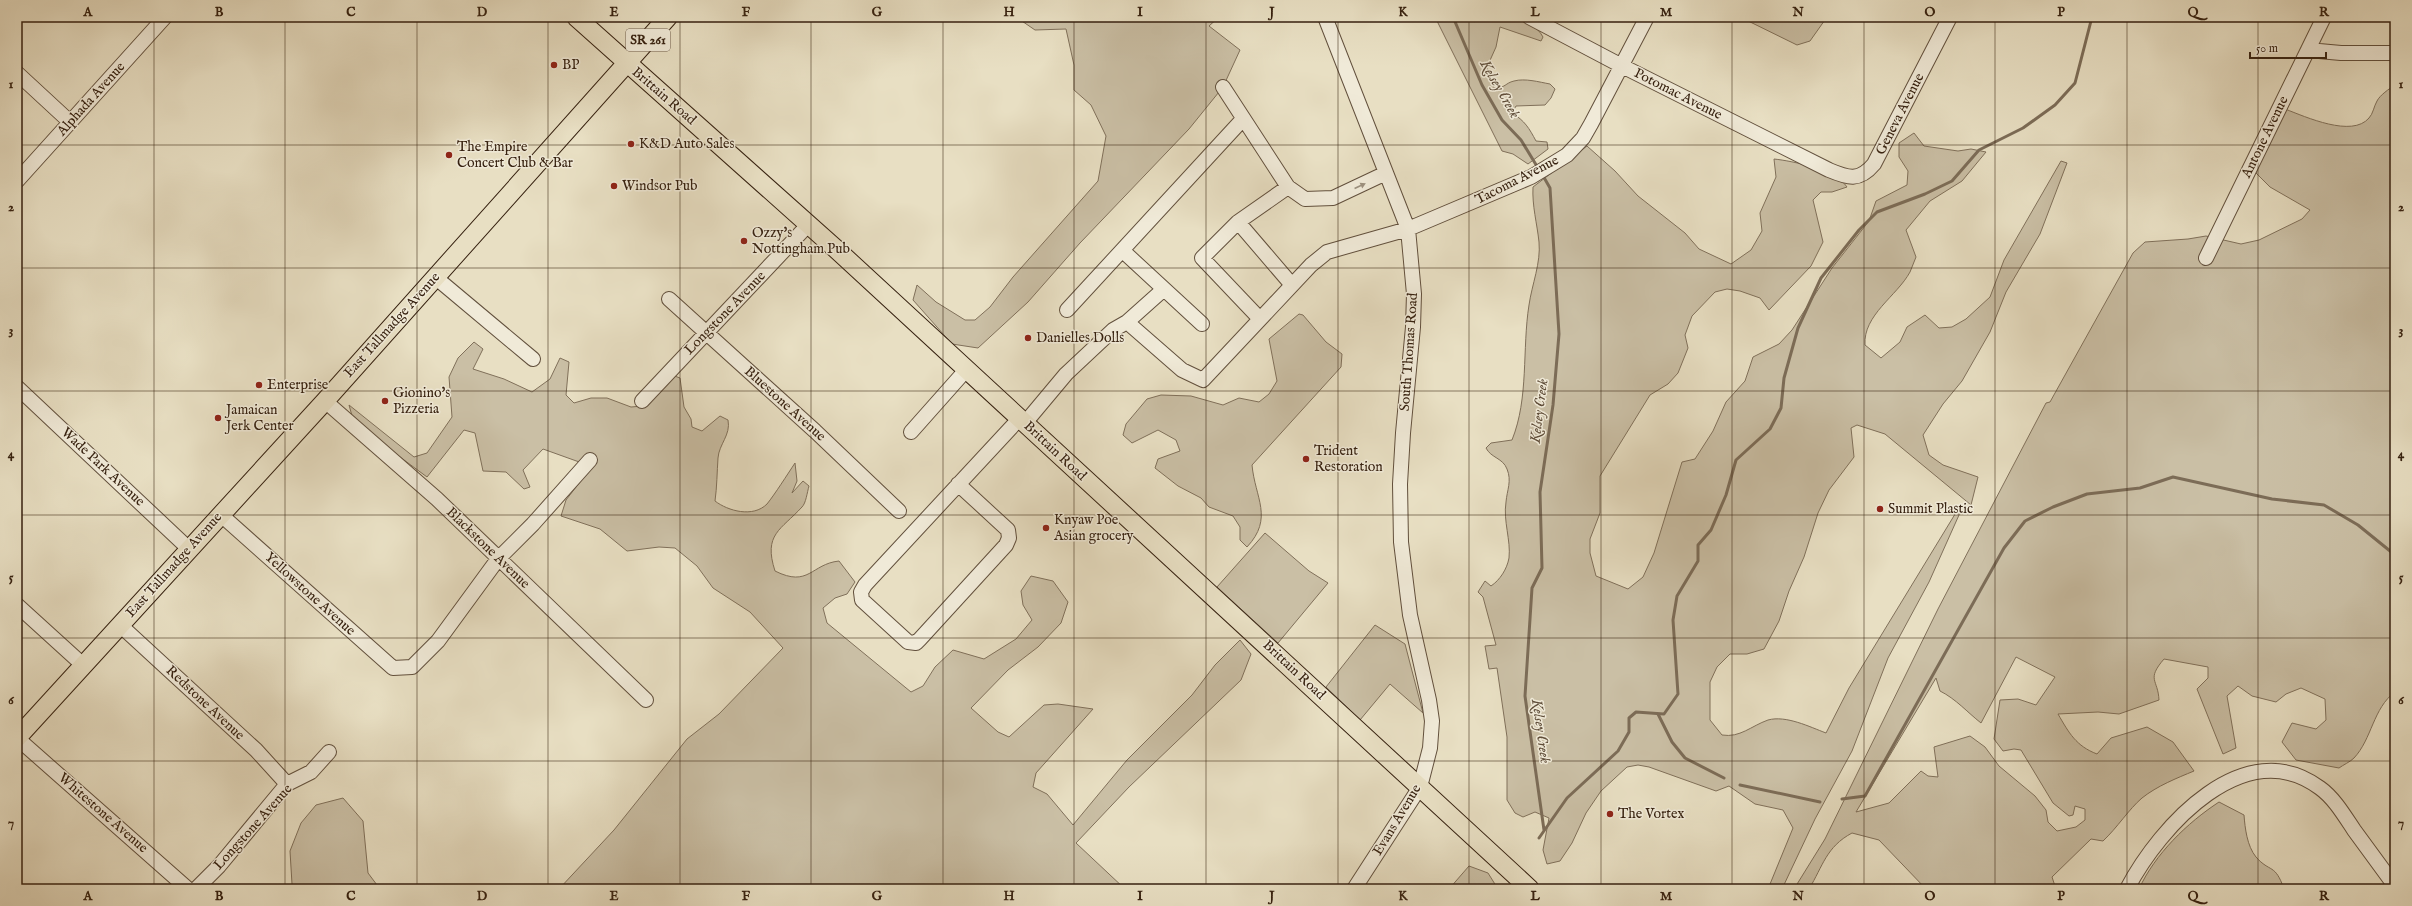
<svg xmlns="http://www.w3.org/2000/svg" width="2412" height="906" viewBox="0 0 2412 906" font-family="'IM FELL English',serif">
<rect width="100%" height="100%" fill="#e8dfc3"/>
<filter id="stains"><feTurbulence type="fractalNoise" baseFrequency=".005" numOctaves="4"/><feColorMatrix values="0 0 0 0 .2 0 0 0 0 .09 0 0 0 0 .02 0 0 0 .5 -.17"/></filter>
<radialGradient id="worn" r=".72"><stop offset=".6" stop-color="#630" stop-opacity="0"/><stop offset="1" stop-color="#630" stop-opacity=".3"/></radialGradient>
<path fill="#cabfa5" stroke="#80705a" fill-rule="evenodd" d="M1016,17h203l-10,9 31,24 -17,37 -34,42 -109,114 -52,59 -50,46 -26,-4 -39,-44 4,-15 19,17 29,18h10l15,-13 23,-30 85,-96 8,-45 -15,-31 -17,-15v-25l-8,-36 -31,1z
M1435,17h36l3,5 6,-5c21,0 51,-2 63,20l-2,4 -41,-14 -4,20 -9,20 7,21c12,0 11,-5 20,-7 11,-3 25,1 36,3l5,5 -4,9 -6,7 -29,1 -4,7c13,8 17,15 24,28l11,1 1,7 -20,15 -15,-10 -11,-3z
M1740,17h87l-17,24 -13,4z
M2395,85v607c-22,16 -23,47 -41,66 -4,4 -11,7 -15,10l-43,-8 -14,-18 10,-19 24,6 10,-9 -1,-21 -24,-11 -15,6 -10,8 -24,-6 -14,-10 -11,10 9,52 -13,6 -26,-65 11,-11v-11l-44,-8c-18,21 -6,20 -5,41l-40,14 -21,-2 -40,2c11,19 18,32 39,40l14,-16 36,-11 26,15 21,29c-17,7 -37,15 -52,27 -13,11 -25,30 -39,43l-12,-2 -39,38 4,12h-130l-47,-49 -27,-7c-26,14 -29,33 -43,56h-15l31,-50 113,-230 108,-206 4,-1 83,-149 12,-11 43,-3 18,-3 35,8 18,-4 43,-21 8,-9 -40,-23 -14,-14 13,-34 16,-30c21,8 67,29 84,9 4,-4 5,-12 8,-17 3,-6 12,-12 18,-16zM2016,657l39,20 -19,28 -18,-6 -18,1 -6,39 9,12 11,-2 7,1 32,53 16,13 4,-1 2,-9 10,3v11l-9,7 -19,4 -9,-9 -2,-12 -11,-14 -36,-30 -14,-19 -15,-11 -36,11 4,30 -10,-1 -7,-5 -32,32 -33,9 80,-134 4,13c16,8 27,21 41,32z
M1914,133l10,13 34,5 13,-2 15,3 -24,29 -32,20 -24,29 10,27c-2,5 -4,10 -6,15 -13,24 -47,43 -45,73l16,13 19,-16 7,-15 18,-12 14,13 13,-1 14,-8 24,-22 14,-37 57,-99 6,2 -27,71 -34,58 -16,40 -28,49 -19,23 -20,31 6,20 14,10 35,12 -7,28 -86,-71 -28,-9 -6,3 3,29 -25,33 -11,23 -14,44 -15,34 -10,30 -15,28 -17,5h-17l-13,13 -7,15v38l12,15c18,3 29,-9 46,-15 18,-5 42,7 58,13l23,-45 111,-182 -1,9 -30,67 -41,76 -36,93 -37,68 -33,70h-14l25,-61 -10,-18 -28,-6 -26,-18 -13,5 -67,-24 -11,-2 -11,2 -26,24 -15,22 -14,30 -12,18 -13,3 -4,-14 6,-32 -14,-6 -12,5 -8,-4 -8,-13v-63l-10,-69 -8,1 -4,-23 11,-1 -13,-48 -5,-5 7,-11 6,5c9,-6 16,-17 18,-28 2,-18 -6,-37 -3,-56 1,-12 6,-21 1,-33 -4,-11 -16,-11 -21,-21l5,-5 21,-3c17,-42 10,-91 17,-135 3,-21 12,-42 10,-63 -2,-19 -7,-36 -6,-55l54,-41 28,25 23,25 47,37 14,16 32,15 20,-14 11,-19 -2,-18 16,-36 -2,-18c19,2 62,11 73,28l-15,5h-11l-8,8 10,42 -12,24 -42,44 -9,-12 -20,-7 -13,-2 -12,3 -23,24 -7,19 3,13 -10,25 -10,11 -18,11 -50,81v37l-10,26v14l6,23 32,13 15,-12 11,-24 28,-91 13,-3 18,-28 13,-29 19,-21 8,-24 26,-13 13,-14 40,-62 37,-47 7,-20 31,-16 1,-14 -9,-14v-14z
M1299,314l4,1 23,27 16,12 -1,13 -89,98c3,33 22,53 -5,82l-7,-7v-13l-7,-11 -24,-9 -8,-9 -23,-12 -23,-18 3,-9 22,-8 -4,-11 -18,-10 -26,13 -9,-8 3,-11 21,-25 14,-4 30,1 32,9 16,-7 20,4 10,-8 8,-13 -8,-42z
M474,342l9,7 -10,20 31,10 28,13 18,-13 10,-21 9,4 -3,33 8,8 17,-5h16l24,9 12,-1 29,-31 8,3 4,29 7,12 1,8 10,4 18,-15 8,4c3,15 -9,24 -10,38 -1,14 -1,29 -3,43 13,10 38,17 52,3 8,-10 20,-29 28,-41l2,18 -5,12 11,-12 6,5c-2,7 -3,17 -7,21 -21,23 -39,27 -27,64 34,17 36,-7 64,-10l16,21 -8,12 -12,4 -12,10 4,15 84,69 12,-6 12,-19 18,-17 31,9 32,-20 16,-19 -9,-15 -2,-14 10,-15 22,5 15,21 -7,21 -23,24 -30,23 -37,38 27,24 11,5 35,-32 14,-1 35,5 -57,64 -3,14 14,7 26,31 54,-65 65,-65 23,-30 25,-25 11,14 -10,26 -112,107 -53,56 49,46h-566l55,-59 73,-91 32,-25 64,-66 -33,-36 -37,-24 -16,-22 -22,-18 -16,-1 -32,4 -27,-22 -39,-13 5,-16 24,-31 -8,-6 -39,-14 -20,21 7,17 -6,2 -18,-17 -23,-1 -8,-38 -11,-3 -37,47 -73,-54 -5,-18 65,52 13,-4 25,-36 -3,-40 9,-19z
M1265,533l44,38 19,12 -50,60 -61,-56z
M1375,625l30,19 18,69 -33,-29 -30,36 -34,-33z
M343,798l20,23 5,52 12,16h-86l-2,-5 -2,-33 11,-28 15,-18z
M2219,802l25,13c1,13 3,31 12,42 14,16 19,6 28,32h-145c16,-35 48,-66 80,-87z
M1469,866l19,7 10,16h-49z"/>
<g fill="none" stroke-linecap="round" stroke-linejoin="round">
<path stroke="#7c6c57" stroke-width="3" d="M1453,17l29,68 20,35 19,20 17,28
M1542,174l8,14 9,146 -6,71 -13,87 2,76 -10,20 -7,108 19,134
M1658,714l14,28 13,16 39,20
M1740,785l80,17
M1842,799l23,-3 139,-248 21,-27 28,-14 34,-13 53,-6 33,-11 99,22 52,6 34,20 37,30
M1539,838l28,-40 51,-47 11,-19v-14l7,-6 28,2 14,-20 -5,-74 4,-24 21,-35v-16l13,-15 15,-35 10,-35 34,-31 11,-21 3,-30 14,-50 23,-50 38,-48 18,-18 48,-18 27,-13 27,-31 44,-22 32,-23 20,-22 17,-66"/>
<g stroke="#62503d" stroke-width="16">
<path id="minor" d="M1325,17l83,212 6,65 -1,33 -10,106 -3,51 1,58 9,73 19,85 3,21 -2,27 -10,39 -66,102
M1529,17l93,49 207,104c19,8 30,12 45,-6l76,-147
M2308,50l33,3h54
M17,73l53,49
M1223,87l65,100 17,12 28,-1 53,-25
M17,181l148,-164
M1238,222l54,63
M1123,251l79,73
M2206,258l118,-241
M435,277l98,82
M669,299l146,132 84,80
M1067,310l176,-191
M1260,319l-58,-61 36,-36 50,-35
M1127,322l55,48 21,10 108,-115 16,-13 81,-23 123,-52 36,-22 16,-17 8,-14 56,-107
M17,387l171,161
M325,401l112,98 209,201
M642,401l166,-176
M1025,423l41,-49 47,-44 14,-8 37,-33
M911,432l55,-62
M958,484l50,46 1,8 -3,7 -86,94 -4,4 -8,-1 -46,-42 -1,-8 4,-7 155,-167
M220,514l173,154 19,-1 26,-26 60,-82 35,-35 57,-64
M17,605l66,60
M120,625l136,125 31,34
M17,738l171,151
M196,889l23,-23 68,-82 24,-12 18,-20
M2127,889c33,-63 118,-157 193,-101 14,10 24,27 34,42 14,19 27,37 41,56"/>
</g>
<g stroke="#362110" stroke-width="20">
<path id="major" d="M576,17l260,232 694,640
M17,738l308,-337 343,-384"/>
</g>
<use href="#minor" stroke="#f0ead8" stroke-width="14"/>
<use href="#major" stroke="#e8dfc3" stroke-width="18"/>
</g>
<defs><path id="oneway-solid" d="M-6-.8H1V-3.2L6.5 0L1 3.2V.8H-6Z"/></defs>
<use fill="#9c907e" href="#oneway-solid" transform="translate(1360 186) rotate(-25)"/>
<path fill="none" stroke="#362110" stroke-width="1" stroke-opacity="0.55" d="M154,17v872M285,17v872M417,17v872M548,17v872M680,17v872M811,17v872M943,17v872M1074,17v872M1206,17v872M1338,17v872M1469,17v872M1601,17v872M1732,17v872M1864,17v872M1995,17v872M2127,17v872M2258,17v872M17,145h2378M17,268h2378M17,391h2378M17,515h2378M17,638h2378M17,761h2378"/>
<g fill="#8f2418" stroke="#f0ead8" stroke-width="1.5">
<circle cx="554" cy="65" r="4"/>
<circle cx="631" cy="144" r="4"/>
<circle cx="449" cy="155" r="4"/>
<circle cx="614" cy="186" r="4"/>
<circle cx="744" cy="241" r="4"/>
<circle cx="1028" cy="338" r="4"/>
<circle cx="259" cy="385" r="4"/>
<circle cx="385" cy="401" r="4"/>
<circle cx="218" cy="418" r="4"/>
<circle cx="1306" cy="459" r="4"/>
<circle cx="1880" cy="509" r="4"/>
<circle cx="1046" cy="528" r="4"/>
<circle cx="1610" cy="814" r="4"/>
</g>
<g text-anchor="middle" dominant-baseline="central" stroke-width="3" stroke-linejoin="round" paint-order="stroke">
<rect fill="#f0ead8" stroke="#6e5d4c" stroke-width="1" x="626" y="29" width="44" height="22" rx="3"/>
<g font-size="13" font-weight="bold" fill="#362110">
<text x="648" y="40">SR 261</text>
</g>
<g font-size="14" fill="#362110" stroke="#f0ead8" text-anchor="start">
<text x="562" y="65">BP</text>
<text x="639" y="144">K&amp;D Auto Sales</text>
<text x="457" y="147">The Empire<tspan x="457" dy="16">Concert Club &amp; Bar</tspan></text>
<text x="622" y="186">Windsor Pub</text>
<text x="752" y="233">Ozzy's<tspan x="752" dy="16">Nottingham Pub</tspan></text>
<text x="1036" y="338">Danielles Dolls</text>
<text x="267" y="385">Enterprise</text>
<text x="393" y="393">Gionino's<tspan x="393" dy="16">Pizzeria</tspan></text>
<text x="226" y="410">Jamaican<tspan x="226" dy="16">Jerk Center</tspan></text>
<text x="1314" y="451">Trident<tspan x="1314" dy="16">Restoration</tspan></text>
<text x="1888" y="509">Summit Plastic</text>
<text x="1054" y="520">Knyaw Poe<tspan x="1054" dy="16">Asian grocery</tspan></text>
<text x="1618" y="814">The Vortex</text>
</g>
<g font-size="14" fill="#362110" stroke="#f0ead8">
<text transform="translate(1678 94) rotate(27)">Potomac Avenue</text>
<text transform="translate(664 96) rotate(41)">Brittain Road</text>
<text transform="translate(91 99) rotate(-48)">Alphada Avenue</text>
<text transform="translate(1900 114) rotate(-63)">Geneva Avenue</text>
<text transform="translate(2265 137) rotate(-64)">Antone Avenue</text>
<text transform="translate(1517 180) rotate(-27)">Tacoma Avenue</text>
<text transform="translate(725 313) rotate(-46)">Longstone Avenue</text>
<text transform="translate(392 325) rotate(-48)">East Tallmadge Avenue</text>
<text transform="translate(1409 352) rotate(-86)">South Thomas Road</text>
<text transform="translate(785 404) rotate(42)">Bluestone Avenue</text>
<text transform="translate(1055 451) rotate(43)">Brittain Road</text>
<text transform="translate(103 467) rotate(43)">Wade Park Avenue</text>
<text transform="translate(488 548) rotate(44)">Blackstone Avenue</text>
<text transform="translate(174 565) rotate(-48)">East Tallmadge Avenue</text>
<text transform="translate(310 594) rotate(42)">Yellowstone Avenue</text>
<text transform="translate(1294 670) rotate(43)">Brittain Road</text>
<text transform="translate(205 703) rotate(43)">Redstone Avenue</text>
<text transform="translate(103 813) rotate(41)">Whitestone Avenue</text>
<text transform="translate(1397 820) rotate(-59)">Evans Avenue</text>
<text transform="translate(253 827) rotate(-48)">Longstone Avenue</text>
</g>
<g font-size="15" font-style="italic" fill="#5f4d39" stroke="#f0ead8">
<text transform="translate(1500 89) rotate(60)">Kelsey Creek</text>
<text transform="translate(1539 411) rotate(-83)">Kelsey Creek</text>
<text transform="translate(1541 731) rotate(82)">Kelsey Creek</text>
</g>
</g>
<rect width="2412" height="906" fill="none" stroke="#e8dfc3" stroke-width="44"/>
<path d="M2250 52v6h76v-6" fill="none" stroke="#362110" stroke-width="2"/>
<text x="2256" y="52" font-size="12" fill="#362110" stroke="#f0ead8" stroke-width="3" paint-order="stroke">50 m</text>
<rect x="22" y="22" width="2368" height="862" fill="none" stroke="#362110" stroke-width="1.5"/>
<g font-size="13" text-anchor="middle" font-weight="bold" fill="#362110">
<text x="88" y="16">A</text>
<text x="219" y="16">B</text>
<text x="351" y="16">C</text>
<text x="482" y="16">D</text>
<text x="614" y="16">E</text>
<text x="746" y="16">F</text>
<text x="877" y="16">G</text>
<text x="1009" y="16">H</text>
<text x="1140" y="16">I</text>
<text x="1272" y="16">J</text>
<text x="1403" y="16">K</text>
<text x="1535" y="16">L</text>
<text x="1666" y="16">M</text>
<text x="1798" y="16">N</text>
<text x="1930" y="16">O</text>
<text x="2061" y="16">P</text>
<text x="2193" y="16">Q</text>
<text x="2324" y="16">R</text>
<text x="11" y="88">1</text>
<text x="2401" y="88">1</text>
<text x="11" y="211">2</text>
<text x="2401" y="211">2</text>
<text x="11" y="334">3</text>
<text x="2401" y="334">3</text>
<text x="11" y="458">4</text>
<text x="2401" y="458">4</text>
<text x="11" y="581">5</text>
<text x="2401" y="581">5</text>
<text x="11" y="704">6</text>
<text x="2401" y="704">6</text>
<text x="11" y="827">7</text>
<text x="2401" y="827">7</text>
<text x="88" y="900">A</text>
<text x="219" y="900">B</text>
<text x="351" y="900">C</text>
<text x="482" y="900">D</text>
<text x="614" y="900">E</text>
<text x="746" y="900">F</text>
<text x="877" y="900">G</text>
<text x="1009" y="900">H</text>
<text x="1140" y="900">I</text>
<text x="1272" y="900">J</text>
<text x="1403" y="900">K</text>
<text x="1535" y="900">L</text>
<text x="1666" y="900">M</text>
<text x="1798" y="900">N</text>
<text x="1930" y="900">O</text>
<text x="2061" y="900">P</text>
<text x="2193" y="900">Q</text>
<text x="2324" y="900">R</text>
</g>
<rect width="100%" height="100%" filter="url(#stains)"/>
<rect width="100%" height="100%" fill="url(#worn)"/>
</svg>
